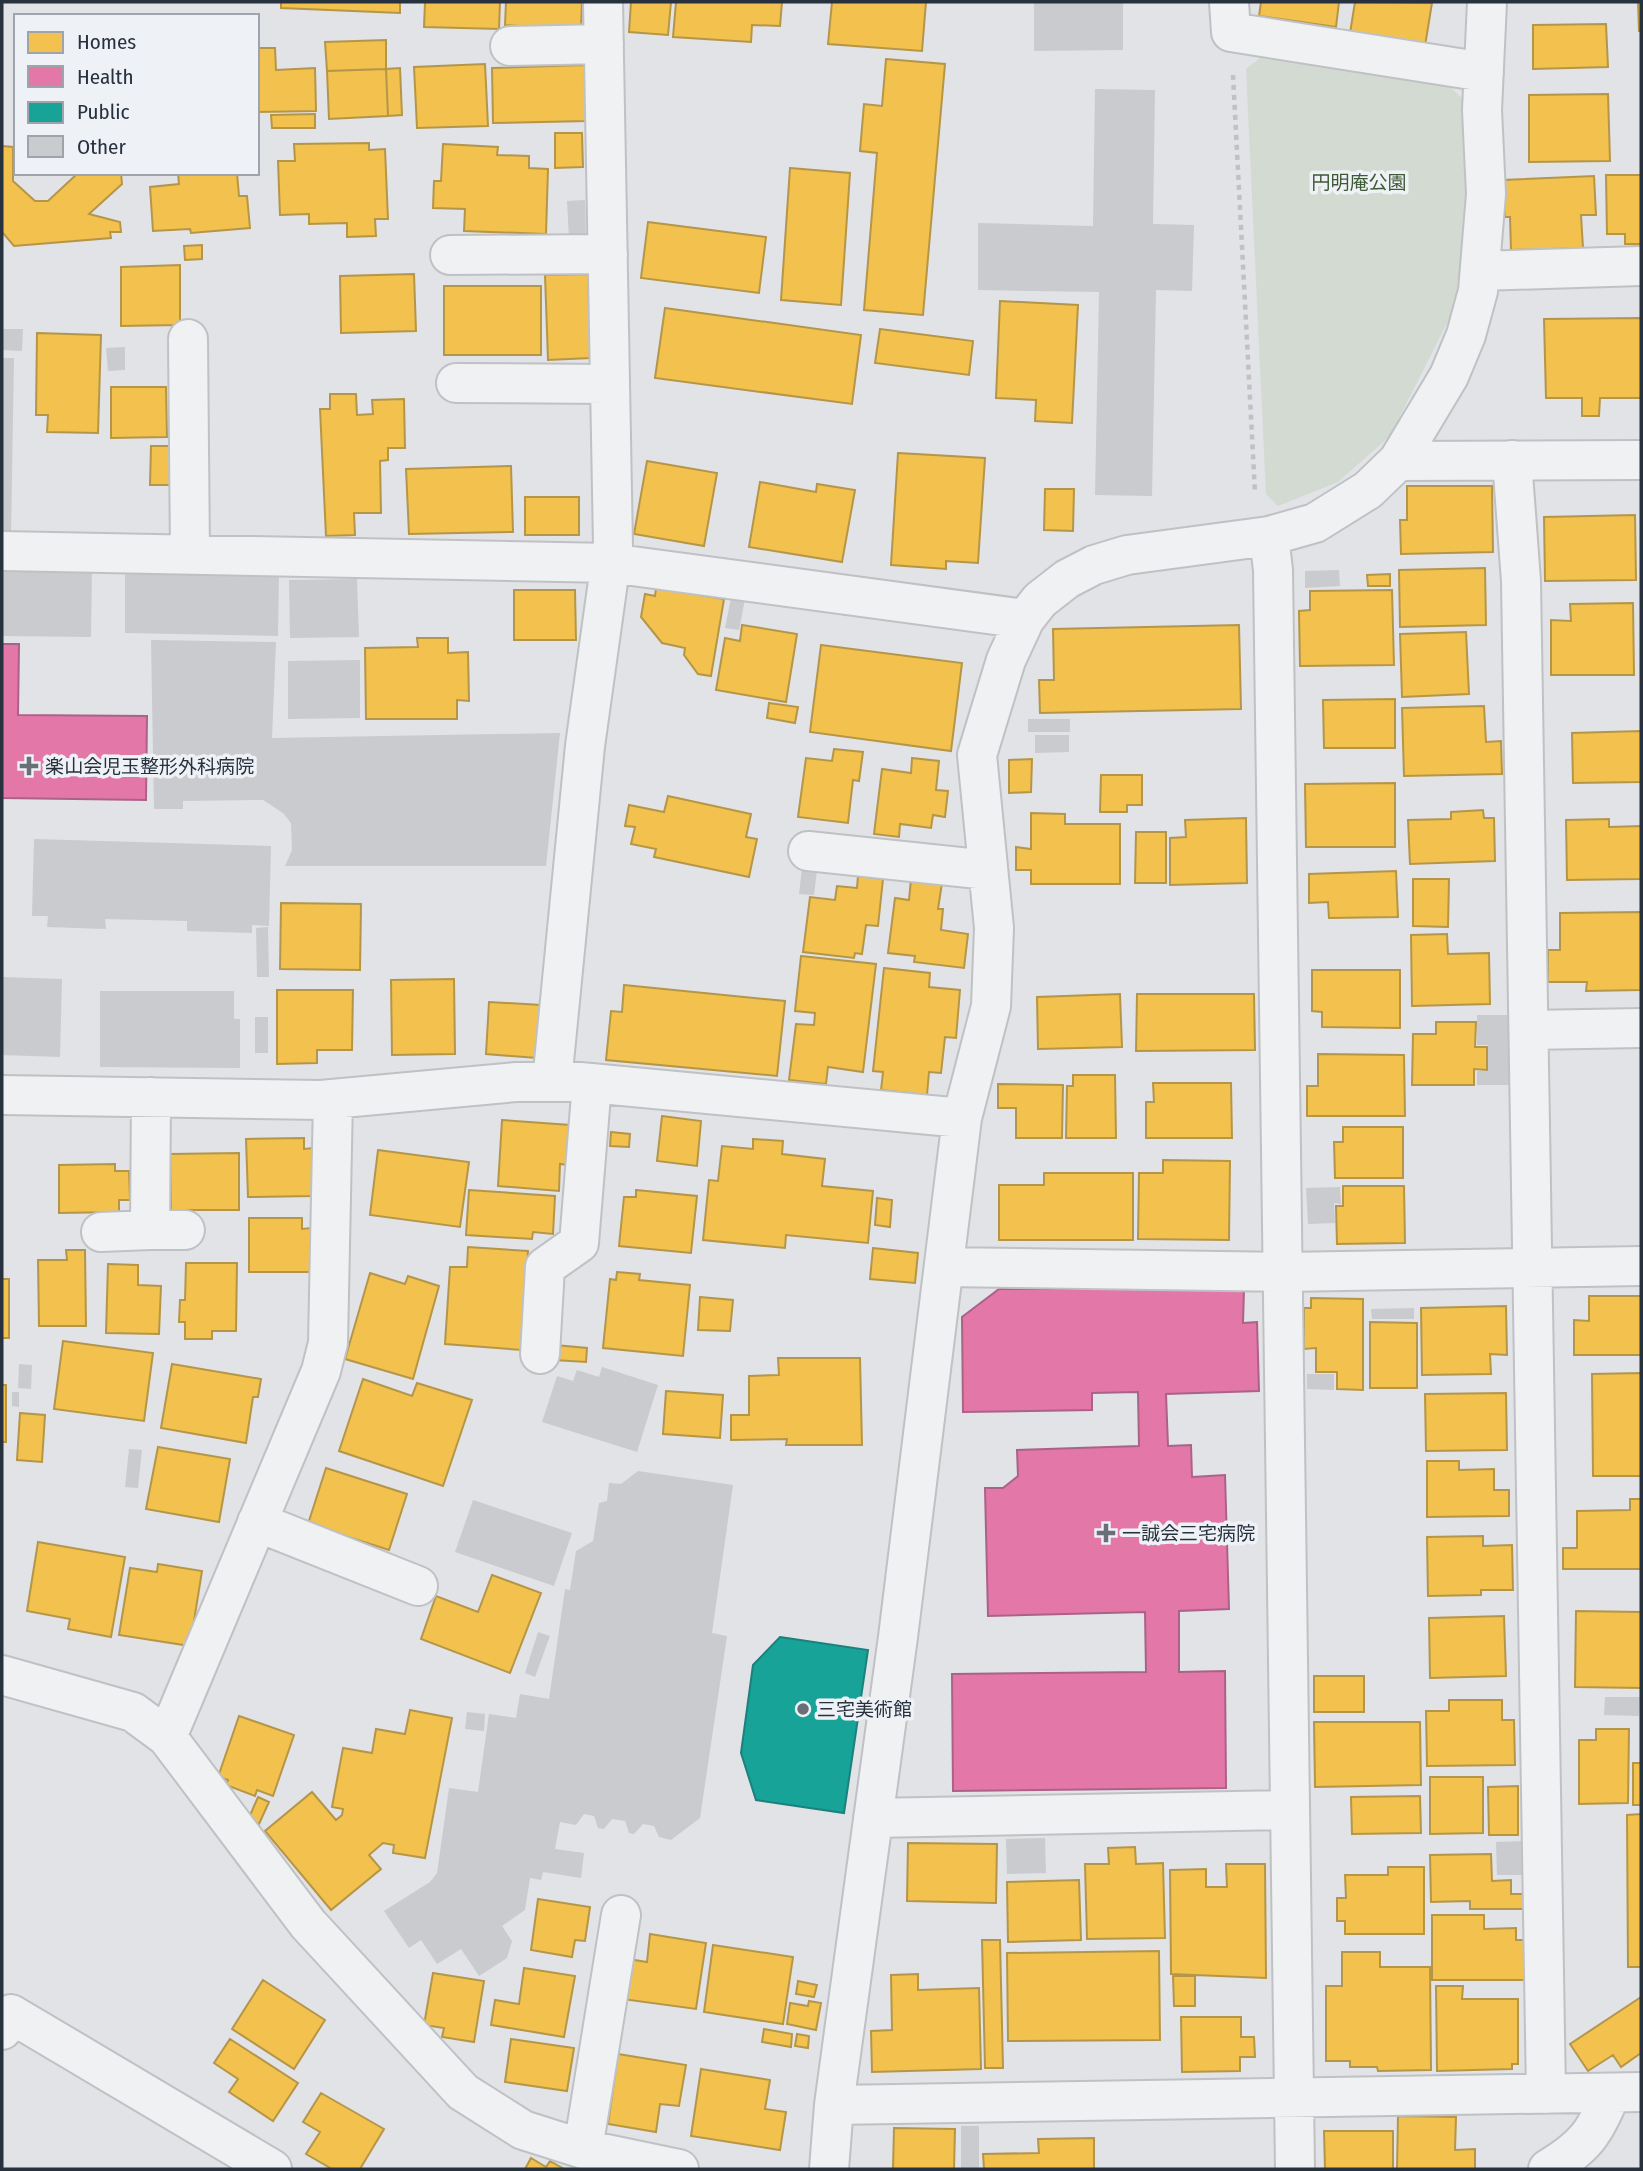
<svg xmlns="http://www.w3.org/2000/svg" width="1643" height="2171" viewBox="0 0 1643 2171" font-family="'Fira Sans Condensed','Noto Sans JP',sans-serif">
<rect width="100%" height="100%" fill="#e1e3e6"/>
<path fill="#d2dad1" d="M1260,58l188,27 16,15 4,142 -15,69 -63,125 -52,46 -60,24 -12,-12 -20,-425z"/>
<path fill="#f2c14e" stroke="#b59649" stroke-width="2" d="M281,2h119v11l-119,-5z
M425,2h75l-1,27 -75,-2z
M506,2h76l-1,28 -76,-5z
M631,2h40l-3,33 -39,-3z
M676,2h106l-2,24 -28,-1 -1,17 -78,-5z
M832,2h94l-4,49 -94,-7z
M1261,2h78l-3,25 -77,-11z
M1355,2l77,1 -7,43 -75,-13z
M1638,2h3v29h-2z
M1606,24l2,43 -75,2v-44z
M386,40v29l-59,2 -2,-29z
M257,48h18l1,22 39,-2 1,43 -58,1z
M886,59l59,5 -22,251 -59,-5 13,-157 -17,-2 4,-47 18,2z
M485,64l3,62 -71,2 -3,-61z
M585,65l2,56 -94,2 -1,-55z
M400,68l2,47 -14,1 -2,-47z
M386,69l2,47 -59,3 -2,-48z
M1608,94l2,67 -81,1v-67z
M315,114v14h-43l-1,-13z
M555,133h27l1,34 -28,1z
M369,143v7l16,-1 3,70h-13l1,17 -29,1v-14l-38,1v-10l-29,1 -2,-54h17l-1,-17z
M443,144l55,3 -1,8 32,1v12l19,1 -2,65 -82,-3 1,-22 -32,-1 1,-27h7z
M2,146l11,1v34l22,20h13l30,-28h43l1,11 -33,30 31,8 1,10h-11l1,6 -97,8 -12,-14z
M790,168l60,5 -9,132 -60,-5z
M178,173h59l2,23h8l3,32 -59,5 -1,-4 -37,2 -3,-44 29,-3z
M1606,175h35v69h-16v-10h-18z
M1594,176l2,39h-15l2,33 -72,2 -1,-33h-5l-2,-37z
M648,222l118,15 -7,56 -118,-15z
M202,245v14l-17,1 -1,-14z
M180,265v60l-59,1v-59z
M414,274l2,57 -75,2 -1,-57z
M588,274l3,84 -43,2 -3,-85z
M444,286h97v69h-97z
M1000,301l78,4 -6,118 -37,-2 1,-21 -40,-2z
M665,308l196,27 -9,69 -197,-26z
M1641,318v80h-41l-1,18h-17v-18h-36l-2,-79z
M880,329l93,12 -4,34 -94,-12z
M37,333l64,2 -3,98 -51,-1 1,-17h-12z
M111,387h55l1,50 -56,1z
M330,394h26l1,21 16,-1 -1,-14 32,-1 1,49h-17v12l-8,1 1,52h-27l1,22 -29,1 -6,-127h10z
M151,446h22l-1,39h-22z
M898,453l87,5 -7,105 -32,-2v8l-55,-4z
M647,461l70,12 -13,73 -70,-12z
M511,466l2,66 -104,2 -3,-65z
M760,482l56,10 1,-8 38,6 -13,72 -93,-15z
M1407,486h85l1,66 -92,2 -1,-34h7z
M1045,489h29l-1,42 -29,-1z
M525,497h54v38h-54z
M1635,515l1,65 -91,1 -1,-64z
M1485,568l1,57 -86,2 -1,-57z
M1390,574v12h-22l-1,-11z
M656,588l68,11 -13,77 -13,-2 -14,-19 1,-7 -23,-5 -21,-26 4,-23 10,2z
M514,590h61l1,50h-62z
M1392,590l2,75 -94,1 -1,-55 11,-1v-19z
M1633,603l1,72h-83v-55l20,1 -1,-17z
M742,625l55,9 -11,68 -70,-12 9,-52 15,3z
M1239,625l2,84 -201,4 -1,-33h15l-1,-51z
M1466,632l3,62 -67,3 -2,-63z
M417,638h31v15l20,-1 1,49 -12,-1v19h-91l-1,-71 53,-1z
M821,645l141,18 -11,88 -141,-19z
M1395,699v49h-71l-1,-48z
M769,703l29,4 -3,16 -28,-5z
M1484,706l2,36 15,-1 1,33 -98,2 -2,-68z
M1641,731v51l-68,1 -1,-50z
M834,749l29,3 -4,29 -6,-1 -5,43 -50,-6 8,-59 26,3z
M912,758l27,3 -3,29 12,1 -3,26 -12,-2 -2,13 -31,-4 -1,13 -25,-3 8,-65 29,4z
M1032,759l-1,33 -22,1v-33z
M1101,775h41v30h-15v7h-27z
M1395,783v64h-89l-1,-63z
M668,796l83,18 -5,23 11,2 -8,38 -95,-20 2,-8 -25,-5 4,-17 -10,-1 4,-21 35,7z
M1483,810l1,8h10l1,43 -85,3 -2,-44 43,-1v-7z
M1031,813l34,1v10h55v60h-89v-14h-15v-23l15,2z
M1246,818l1,65 -77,2v-47l16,-1 -1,-17z
M1609,819v8l32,-1v53l-74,1 -1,-60z
M1136,832h30v51h-31z
M1396,871l2,46 -69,1 -1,-16 -19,1v-29z
M858,876l25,3 -5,47 -12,-1 -4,29 -7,-1 -1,5 -51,-6 7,-55 25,3 2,-14 20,2z
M911,879l31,4 -4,26h5l-2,21 27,4 -4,34 -50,-6 1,-6 -27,-3 7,-55 14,2z
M1413,879h36l-1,48 -35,-1z
M281,903l80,1 -1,66 -80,-1z
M1641,912v78l-55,1 1,-9h-39v-32h12v-37z
M1447,934l1,20 41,-1 1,51 -78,2 -1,-71z
M801,956l75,8 -13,108 -35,-5 -2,17 -37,-4 7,-56 18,1 1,-12 -20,-2z
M884,968l46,5 -1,14 31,3 -4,48 -11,-1 -4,36 -12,-1 -2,23 -46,-5 2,-18 -10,-1z
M1312,970h88v58l-78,-1v-15l-10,-1z
M454,979l1,75 -63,1 -1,-75z
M624,985l161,16 -8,75 -171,-16 5,-49 11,1z
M277,990h76l-1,60h-35v13l-40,1z
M1120,994l2,53 -84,2 -1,-52z
M1137,994h117l1,56 -119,1z
M489,1002l52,3 -4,53 -51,-4z
M1436,1022h40l-1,25h12v23l-13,-1v16h-62l1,-51h23z
M1318,1054l86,1 1,61h-98v-30h11z
M1073,1075h42l1,63h-50l1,-52h6z
M1153,1083h78l1,55h-86v-36h8z
M998,1084l65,1 -1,53h-46v-30h-18z
M662,1116l39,5 -4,45 -40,-5z
M502,1120l68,5 -2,40 -8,-1 -1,27 -61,-5z
M1343,1127h60v51h-68l-1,-36h9z
M611,1132l19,2 -1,13 -19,-1z
M304,1138v11l9,-1v48l-65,1 -2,-58z
M753,1139l30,2 -1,13 43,5 -3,27 51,5 -5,52 -82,-8 -1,13 -82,-8 6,-60 9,1 4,-35 31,3z
M378,1150l91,12 -9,65 -90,-12z
M239,1153v57h-68l-1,-56z
M1163,1160l67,1 -1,79 -91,-1 1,-66h24z
M115,1164v7h14l1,29h-11v12l-60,1v-48z
M1044,1173h89v67h-134v-55h45z
M1343,1186h61l1,57 -68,1 -1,-38h7z
M469,1190l86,6 -2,38 -20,-2 -1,7 -66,-4z
M636,1190l61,6 -6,57 -72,-7 5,-49h12z
M877,1198l15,2 -2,27 -15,-2z
M249,1218h53v11l9,-1v44h-62z
M468,1247l60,4 -6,99 -77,-6 5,-77h17z
M873,1248l45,5 -3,30 -45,-4z
M66,1250h19l1,76h-47l-1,-66h29z
M186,1263h51l-1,68h-24v8h-27v-17h-6l1,-22h5z
M108,1264l30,1v20l23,1 -2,48 -53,-1z
M617,1272l23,2 -1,6 51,5 -7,71 -80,-8 7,-69 6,1z
M370,1273l35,11 3,-8 31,10 -26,93 -68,-20z
M2,1279h7v59h-7z
M1589,1296h52v59h-67v-35l15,1z
M700,1297l33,3 -3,31 -32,-1z
M1311,1298l52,1v91l-26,-1v-17h-21v-24l-12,1v-41h7z
M1506,1306l1,49 -17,-1 1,20 -69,1 -1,-67z
M1370,1322l47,1v65h-47z
M63,1341l90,12 -9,68 -90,-12z
M555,1345l32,3 -1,14 -32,-2z
M778,1358h82l2,87h-76l1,-6 -56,1v-25h18v-39l30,-1z
M172,1364l89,15 -3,18h-5l-7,46 -85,-15z
M1641,1373v103h-48l-1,-102z
M363,1379l49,17 5,-13 55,17 -29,86 -104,-35z
M2,1385h4v57h-4z
M666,1391l57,4 -3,43 -57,-4z
M1506,1393l1,57 -81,1 -1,-57z
M20,1413l25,2 -3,47 -25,-2z
M158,1447l72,12 -11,63 -73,-13z
M1427,1461h32v9l35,-1v21h15v26l-82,1z
M326,1468l81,26 -18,56 -81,-26z
M1630,1499h11v70h-78v-21h14v-37l53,-1z
M1483,1536v10l29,-1 1,45h-32v5l-53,1 -1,-59z
M38,1542l87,15 -14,80 -43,-8 2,-10 -43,-8z
M158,1564l44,7 -12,75 -71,-11 11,-67 27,4z
M492,1575l49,18 -31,80 -89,-34 15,-43 42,16z
M1576,1611l65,1v76l-66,-1z
M1504,1616l2,60 -76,2 -1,-60z
M1314,1676h50v36h-50z
M1449,1700h53v20h12l1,45 -88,1 -1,-55h23z
M410,1710l42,8 -27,140 -32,-5 1,-8 -11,-2 -14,12 12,14 -50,41 -66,-79 47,-39 24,28 6,-5 1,-6 -11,-2 11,-59 29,5 4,-24 29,5z
M239,1716l55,19 -21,61 -16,-6 -2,6 -29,-11 2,-5 -10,-3z
M1314,1722h106l1,63 -106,2z
M1596,1729h33l-1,74 -49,1v-64h17z
M1641,1743v62h-8v-42h8z
M1430,1777h53v56l-53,1z
M1518,1786v49h-29l-1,-48z
M1420,1796l1,37 -69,1 -1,-37z
M258,1797l11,5 -10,22 -11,-4z
M1641,1814v153h-13l-1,-152z
M908,1843l89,1 -1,59 -89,-2z
M1135,1847l1,17 27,-1 2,75 -78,1 -2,-75h24l-1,-16z
M1491,1854l1,27 19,-1v14h12l1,15h-54v-8l-39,1 -1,-47z
M1226,1864h39l1,114 -95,-4 -1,-104 36,-1v18h21z
M1388,1867h36v67h-79v-13h-8v-23h9l-1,-23h43z
M1079,1880l2,60 -73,2 -1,-60z
M538,1899l52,8 -5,34 -10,-1 -3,17 -41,-7z
M1432,1915h52v14l32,-1v12h8v40h-92z
M650,1934l56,9 -10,66 -74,-10 6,-40 19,3z
M982,1940h18l3,128h-18z
M713,1945l80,12 -10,67 -79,-12z
M1159,1951l1,89 -152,1 -1,-88z
M1342,1952h38v15h50l1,103 -53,1 -1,-4h-27v-6h-24v-75h16z
M524,1968l51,8 -11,61 -73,-12 4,-25 24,4z
M433,1973l51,8 -10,61 -32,-5 2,-9 -20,-3z
M918,1974v16l61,-2 2,81 -109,3 -1,-41 21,-1 -1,-55z
M1173,1976h22v30h-21z
M263,1980l62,40 -31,49 -62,-40z
M798,1981l19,4 -3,12 -18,-3z
M1436,1986h27l-1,13h56v65h-6v5l-75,2z
M1641,1997v56l-20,14 -8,-12 -25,16 -18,-27z
M809,2001l12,2 -5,27 -29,-6 3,-21 18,3z
M1181,2017h60v20h13l1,20h-15v14l-58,1z
M764,2029l28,5 -1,13 -29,-5z
M797,2034l12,2 -1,12 -13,-2z
M230,2039l68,44 -25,38 -44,-29 9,-13 -24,-16z
M511,2039l63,9 -7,43 -62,-9z
M618,2054l68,11 -7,41 -19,-2 -4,28 -48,-8z
M701,2069l69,11 -5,29 21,3 -6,38 -89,-14z
M321,2093l63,36 -24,40h-28l-26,-15 14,-22 -17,-10z
M1398,2116l58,1 -1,33 20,-1v20h-78z
M894,2128l61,1 -1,40h-61z
M1324,2131h69v38h-68z
M1094,2138v31h-110l-1,-15 56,-1 -1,-14z
M531,2158l15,9 4,-6 14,8h-39z"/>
<path fill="#e377a8" stroke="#ab6288" stroke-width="2" d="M2,644h17l-1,71 129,1 -1,84 -144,-2z
M999,1289h245l-1,34 14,-1 2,69 -93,3 2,52 23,-1 1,32 33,-2 4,134 -50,2v61l46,-1 1,117 -273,3 -1,-117 194,-2 -1,-60 -157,4 -3,-128h18l15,-12 -1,-26 122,-4 -1,-54 -46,1v17l-129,2 -1,-95z"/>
<path fill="#17a398" stroke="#1c817d" stroke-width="2" d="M780,1637l88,13 -24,163 -88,-13 -15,-47 12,-88z"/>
<path fill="#c9cbce" d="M1034,2h89v48l-89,1z
M1095,89l60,1 -2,134 41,1 -2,66 -36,-1 -4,206 -57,-1 4,-203 -121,-2v-67l115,3z
M585,200l1,37 -17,1 -2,-37z
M2,329h21l-1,22 -20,-1z
M125,347v23l-17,1 -2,-23z
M2,358h12l-3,176h-9z
M2,564l90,1 -1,72 -89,-1z
M125,570l154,2 -1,64 -153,-3z
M1339,570l1,16 -35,2v-17z
M357,579l2,58 -69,1 -1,-58z
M731,598l14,1 -6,31 -14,-2z
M151,640l125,2 -4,96 288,-5 -14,133h-261l7,-16 -1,-27 -8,-10 -20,-13 -80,1v8h-29z
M360,660v58l-72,1v-58z
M1028,719h42v13h-42z
M1035,735h34v17l-34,1z
M34,839l237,7 -2,80 -17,-1v8l-65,-2v-10l-82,-2 1,10 -59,-2 1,-11h-16z
M802,868l15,2 -3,25 -15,-1z
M268,927l1,50h-12l-1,-49z
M2,977l60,2 -2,78 -58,-2z
M100,991h134v28h6v49l-140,-1z
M1477,1015h34l-1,70h-33v-14h11v-26h-11z
M255,1017h13v36h-13z
M1340,1187l1,17 -7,-1 1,20 -27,1 -2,-36z
M1414,1308v11h-42l-1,-10z
M19,1364l13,1 -1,24 -13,-1z
M602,1367l56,18 -21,67 -95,-30 15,-46 16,5 4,-11 22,7z
M1307,1374h27v16l-27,-1z
M12,1392h7v15l-7,-1z
M129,1449l13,1 -4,38 -13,-1z
M638,1471l95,14 -21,148 15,3 -27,182 -29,22 -12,-3 -5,-11 -11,-2 -9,10 -5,-1 -4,-12 -13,-2 -8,10 -6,-1 -4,-12 -10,-2 -8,11 -16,-3 -5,27 29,4 -3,25 -38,-6 -2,8 -11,-2 -5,32 -23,16 10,15 -5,17 -28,18 -18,-27 -24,15 -16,-24 -12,8 -25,-37 46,-29 7,-9 12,-85 29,4 11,-78 27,4 4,-24 29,5 16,-110 5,1 6,-39 17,-10 6,-38 8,-2 2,-18 12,1z
M473,1500l99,33 -18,53 -99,-34z
M538,1632l12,4 -15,41 -10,-4z
M1605,1697h35l-1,19 -35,-1z
M467,1712l18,2 -1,17 -19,-2z
M1045,1838l1,35 -39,1 -1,-35z
M1522,1841v34h-25l-1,-33z
M961,2126h18v43h-18z"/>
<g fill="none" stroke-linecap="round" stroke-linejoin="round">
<g stroke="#bfc1c4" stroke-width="42">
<path id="street" d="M1229,2l2,30 253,40
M510,46l94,-2
M450,255l158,-1
M1480,271l161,-5
M188,339l2,216
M456,383l154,1
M1512,460l9,121 25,1513
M1398,461l243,-1
M1269,536l4,34 22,1599
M2,551l608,12 415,56
M808,851l180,19
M1529,1030l112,-2
M552,1082l33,-336 28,-200 -10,-544
M2,1095l319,5 195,-18h64l382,36
M150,1230h35
M101,1232l49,-2 1,-133
M944,1267l339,5 358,-6
M540,1354l5,-87 34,-24 13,-160
M257,1522l161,64
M2,1675l131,37 34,25 141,187 155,168 60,38 60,19 96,20
M167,1737l154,-366 7,-28 5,-244
M873,1818l417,-8
M2,2030l9,-16 261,155
M834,2105l807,-13
M583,2149l38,-234
M829,2169l5,-64 64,-468 64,-519 29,-112 3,-78 -17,-173 29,-95 19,-41 15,-19 27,-21 27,-14 33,-10 142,-19 46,-13 53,-33 30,-29 51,-85 17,-41 12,-44 8,-97 -4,-84 5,-108
M1548,2169c37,-22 47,-36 63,-76"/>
</g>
<path stroke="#bfc1c4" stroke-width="4.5" stroke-dasharray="5 5" stroke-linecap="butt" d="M1233,75l22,418"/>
<use href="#street" stroke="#f0f1f2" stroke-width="38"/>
</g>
<g fill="#696f79" stroke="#eef1f5" stroke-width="2.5">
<path d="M25.5 755.5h7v7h7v7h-7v7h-7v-7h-7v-7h7z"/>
<path d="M1102.5 1522.5h7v7h7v7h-7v7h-7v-7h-7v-7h7z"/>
<circle cx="803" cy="1709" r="7"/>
</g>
<g text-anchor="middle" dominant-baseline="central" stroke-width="7" stroke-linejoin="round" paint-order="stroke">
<g font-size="19" fill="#3e5a35" stroke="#eef1f5">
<text x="1359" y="182">円明庵公園</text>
</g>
<g font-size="19" fill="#28313e" stroke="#eef1f5" text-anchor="start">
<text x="45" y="766">楽山会児玉整形外科病院</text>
<text x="1122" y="1533">一誠会三宅病院</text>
<text x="817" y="1709">三宅美術館</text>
</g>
</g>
<rect width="1643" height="2171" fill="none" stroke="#28313e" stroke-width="7"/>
<rect x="14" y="14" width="245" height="161" fill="#eef1f5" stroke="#9fa4ac" stroke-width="2"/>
<rect x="28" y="32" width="35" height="21" fill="#f2c14e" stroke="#9fa4ac" stroke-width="2"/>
<text x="77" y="49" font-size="21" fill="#28313e">Homes</text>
<rect x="28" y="66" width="35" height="21" fill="#e377a8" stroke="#9fa4ac" stroke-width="2"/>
<text x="77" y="84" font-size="21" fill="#28313e">Health</text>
<rect x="28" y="102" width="35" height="21" fill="#17a398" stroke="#9fa4ac" stroke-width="2"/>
<text x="77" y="119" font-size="21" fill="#28313e">Public</text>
<rect x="28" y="136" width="35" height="21" fill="#c9cbce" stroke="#9fa4ac" stroke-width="2"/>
<text x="77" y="154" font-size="21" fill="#28313e">Other</text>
</svg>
